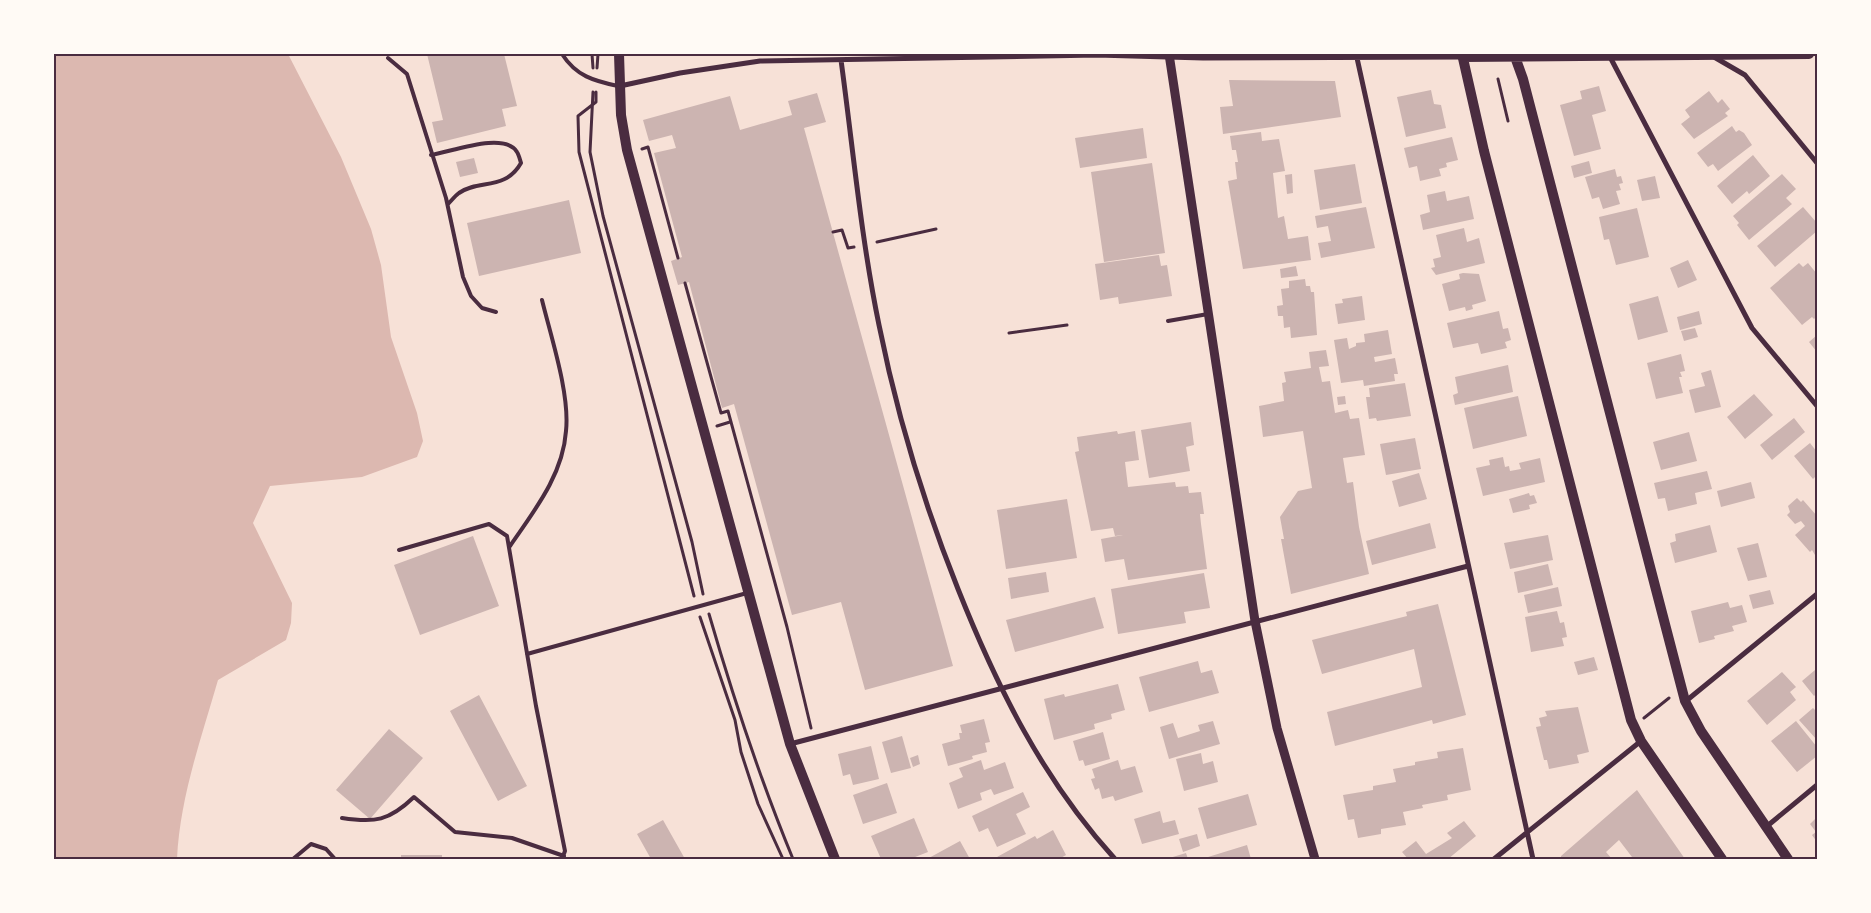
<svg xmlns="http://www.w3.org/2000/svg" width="1871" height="913" viewBox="0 0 1871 913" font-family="Spectral,serif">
<rect width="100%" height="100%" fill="#f7e1d7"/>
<path fill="#dcb8b0" d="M54,54h234l53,103 30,72 10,36 10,72 26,76 6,28 -6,16 -55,20 -92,9 -17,37 39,80 -1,20 -5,17 -68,40c-17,59 -38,117 -41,179h-123z"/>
<path fill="#ccb4b1" d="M427,54h77l13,52 -15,3 4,17 -69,17 -5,-21 11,-2z
M1229,80l106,1 6,36 -118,17 -3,-27 13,-1z
M1599,86l7,25 -14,4 9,34 -27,7 -14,-51 22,-6 -2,-8z
M1431,90l3,14 7,1 5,23 -40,9 -9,-40z
M1709,91l9,12 4,-4 8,10 -5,4 3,3 -34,23 -13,-15 9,-7 -5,-7z
M817,93l9,29 -22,6 149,538 -88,24 -24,-88 -49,13 -58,-211 -12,4 -33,-126 -11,3 -7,-24 11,-4 -28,-104 22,-5 -4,-13 -23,6 -6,-21 87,-24 10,34 52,-15 -4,-14z
M1732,126l4,6 3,-2 5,3 8,12 -34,26 -5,-7 -5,3 -11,-14z
M1143,128l4,30 -67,10 -5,-30z
M1261,132l1,9 17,-2 6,32 -12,2 5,45 6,-2 4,23 20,-3 3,24 -68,9 -15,-88 9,-2 -2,-17h3l-2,-12h-4l-2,-14z
M1452,137l6,23 -12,3 1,4 -8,2 2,7 -21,5 -3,-15 -8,2 -5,-20z
M1753,155l17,21 -21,18 -2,-3 -15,13 -15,-18z
M474,158l4,15 -18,4 -4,-15z
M1589,161l3,12 -18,5 -3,-12z
M1152,163l13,90 -61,9 -13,-90z
M1355,164l7,39 -42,7 -6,-40z
M1615,169l2,8 4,-1 2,7 -4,1 2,6 -5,1 4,13 -17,5 -4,-12 -7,2 -7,-22z
M1292,174l1,19 -6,1 -2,-19z
M1782,174l14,15 -10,9 6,6 -43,36 -12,-15 2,-2 -6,-7z
M1655,176l5,22 -18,3 -5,-21z
M1445,191l2,10 22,-5 5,23 -51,11 -3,-15 10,-3 -3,-17z
M569,200l12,53 -102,23 -12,-53z
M1366,207l9,41 -54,10 -3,-15 13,-2 -3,-15 -11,2 -2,-12z
M1803,207l14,16v8l-42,36 -18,-21z
M1637,208l12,49 -33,8 -7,-26 -5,1 -5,-23z
M1464,228l3,14 12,-4 6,25 -49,12 -5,-7 4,-1 -2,-8 8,-2 -5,-22z
M1159,255l2,11 6,-1 5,31 -53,8 -1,-7 -18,3 -5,-36z
M1688,260l9,20 -19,8 -8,-20z
M1799,263l4,4 5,-4 9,11v42l-3,3 -2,-2 -10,8 -32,-37z
M1296,266l2,10 -17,2 -1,-9z
M1463,273l16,1 7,27 -14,4 1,4 -7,2 -1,-4 -16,4 -7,-27 18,-5 -1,-5z
M1305,279l1,7h4l1,6h3l3,43 -26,3 -1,-11 -6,1 -1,-12h-5l-1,-10 6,-1 -2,-16 8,-1v-7z
M1362,296l3,24 -27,4 -3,-20 8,-1 -1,-4z
M1658,296l10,36 -30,8 -9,-36z
M1499,311l4,18 5,-1 3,12 -6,2 2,6 -26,6 -3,-11 -25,5 -6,-25z
M1699,311l3,13 -22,6 -3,-13z
M1695,328l3,9 -14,4 -3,-10z
M1388,330l4,24 -18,3 1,5 20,-4 3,16h-4l1,7 -31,5 -1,-6 -22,3 -7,-43 13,-2 2,11 7,-3v-3l9,-1 -1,-8z
M1817,335v17l-8,-10z
M1326,350l3,16 -10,1 3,15 8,-1 5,32 13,-3 2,9 9,-1 6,37 -22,3 4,25 6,-1 6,45 10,47 -78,20 -10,-55h3l-4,-22 18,-26 14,-3 -9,-57 -40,6 -4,-31 25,-5 -2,-18 4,-1 -2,-10 27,-4 -2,-16z
M1681,354l4,17 -5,1 2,5h-3l4,16 -27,6 -9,-36z
M1508,365l5,27 -58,13 -2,-10 5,-2 -3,-16z
M1711,370l10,37 -26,6 -6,-23 16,-4 -4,-13z
M1405,383l6,33 -34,5 -1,-3 -7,1 -3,-22h4l-1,-9z
M1754,394l19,21 -28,24 -18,-22z
M1345,396l1,8 -8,1 -1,-8z
M1518,396l9,40 -54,13 -9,-41z
M1794,418l11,14 -33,28 -12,-15z
M1191,422l3,23 -8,2 4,24 -41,7 -8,-48z
M1117,431l1,3 17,-3 4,29 -14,2 3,25 47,-5 1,5 12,-1 1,7 12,-1 3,22h-4l1,10 6,45 -79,11 -4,-21 -19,3 -4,-23 22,-4 -8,1 -2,-8 -22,3 -16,-79 4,-1 -2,-14z
M1689,432l8,29 -36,9 -8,-28z
M1415,438l6,31 -35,6 -6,-31z
M1810,443l7,9v23l-4,4 -19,-23z
M1503,457l2,10 4,-1 1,5 11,-2 -2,-6 21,-5 5,24 -62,14 -7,-28 14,-3 -1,-5z
M1707,471l5,18 -17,4 2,11 -29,7 -3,-13 -7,1 -4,-16z
M1419,473l8,26 -28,8 -7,-26z
M1751,482l4,16 -34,9 -4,-16z
M1529,493l1,3 4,-1 3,8 -8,2 1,4 -17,4 -4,-14z
M1797,498l4,4 2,-2 14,16v37l-2,2 -3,-5 -2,2 -15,-17 10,-9 -4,-5 -6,3 -8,-9 3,-3 -2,-6z
M1067,499l10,59 -71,11 -9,-59z
M1430,523l6,25 -64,17 -6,-24z
M1710,525l7,27 -42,11 -5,-20 6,-2 -1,-7z
M1548,535l5,25 -43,9 -6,-26z
M473,536l26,70 -79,29 -26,-70z
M1758,543l9,34 -19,4 -11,-33z
M1548,564l5,21 -35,8 -4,-21z
M1046,572l3,20 -38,7 -3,-21z
M1204,573l6,35 -26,4 2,11 -68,11 -7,-45z
M1558,587l4,19 -34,7 -4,-18z
M1770,590l4,14 -21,5 -4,-14z
M1095,597l9,31 -89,24 -9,-32z
M1728,602l2,6 12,-3 5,17 -15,4 2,5 -20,5 1,3 -16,4 -8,-32z
M1438,604l28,111 -33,9 -1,-4 -97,26 -8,-34 95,-25 -8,-38 -92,25 -10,-34 95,-24 -1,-4z
M1557,611l3,12 4,-1 3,15 -5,1 2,8 -33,6 -6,-35z
M1594,657l4,13 -20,5 -4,-13z
M1198,661l3,12 11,-3 7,23 -70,19 -10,-35z
M1815,670l2,4v19l-3,3 -12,-15z
M1782,672l14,15 -6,5 6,8 -29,25 -20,-24z
M1118,684l7,26 -14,4 1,5 -18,5 1,5 -41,11 -10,-41 20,-5 1,3z
M479,695l48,91 -29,15 -48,-90z
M1578,707l11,45 -12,3 2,8 -30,6 -2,-9h-3l-8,-33 5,-1 -2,-8 8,-2 -2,-5z
M1813,708l4,4v28l-18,-20z
M984,719l6,23 -5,1 2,9 -15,4 1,3 -25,7 -6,-22 18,-5 -1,-6h3l-2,-8z
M1213,721l7,23 -51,15 -9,-32 13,-4 5,15 22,-7 -2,-6z
M1796,721l21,26v9l-20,16 -26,-31z
M389,729l34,29 -53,61 -34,-29z
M1103,732l7,27 -25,7 -2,-6 -4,1 -6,-20z
M902,736l9,32 -20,5 -9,-31z
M871,746l8,33 -26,6 -3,-11 -7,2 -5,-22z
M1463,748l8,42 -24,5 1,5 -26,5 1,3 -20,4 3,13 -25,4v5l-23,4 -4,-19 -6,1 -5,-25 30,-5v-4l23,-4 -3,-13 22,-4v-3l23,-4 -1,-6z
M1201,753l2,11 10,-3 5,21 -34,9 -8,-32z
M918,755l2,9 -7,3 -3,-9z
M981,760l3,10 21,-8 9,26 -20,7 -3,-6 -11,4 2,7 -24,9 -9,-26 14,-6 -4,-9z
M1118,760l3,10 14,-4 8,26 -28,9 -2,-5 -11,3 -3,-11 -4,2 -4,-11 4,-1 -3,-9z
M887,783l10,30 -34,11 -10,-29z
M1637,790l48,69h-55l2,-2 -13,-17 -13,12 6,7h-51v-3z
M1023,792l7,15 -14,7 10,20 -29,13 -9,-19 -9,4 -7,-16z
M1248,794l9,31 -50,14 -9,-31z
M1160,811l3,12 12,-3 4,14 -37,10 -8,-25z
M1817,817v25l-5,-7 4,-3 -6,-8z
M914,818l14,34 -18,7h-29l-10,-23z
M663,820l22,39h-34l-14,-25z
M1464,821l12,15 -28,23h-40l-6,-7 14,-11 10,13 26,-16 -5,-5z
M1053,830l13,25 -7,4h-61l-1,-2 38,-21 2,3z
M1197,834l3,12 -17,6 -4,-13z
M960,841l10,18h-43z
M1247,845l4,14h-43v-2z
M1186,853l2,6h-22z
M401,855h41v4h-41z"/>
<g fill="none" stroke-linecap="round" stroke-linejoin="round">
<path stroke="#4a2c40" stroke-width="3" d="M592,54l1,14
M597,68l1,-14
M1498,79l10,42
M593,92l-3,60 13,64 89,326 11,52
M596,92v10l-18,14 1,36 115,444
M642,149l6,-2 30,111
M833,232l9,-2 6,18 6,-1
M877,242l59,-13
M685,283l36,130 7,-2 59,216 24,101
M1009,333l58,-8
M717,426l13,-4
M709,614c24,83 51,165 84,245
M700,617l35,103 6,32 17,52 25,55
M1644,718l25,-20"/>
<path stroke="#4a2c40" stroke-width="4" d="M562,54c14,22 32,27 56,32
M388,58l19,16 39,124 17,79 8,19 11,12 14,4
M431,155c20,-3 73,-24 86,-3 2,3 3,8 4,11 -16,28 -42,16 -62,30 -4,3 -8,8 -11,11
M1168,321l40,-7
M510,546c24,-35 53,-71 56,-115 4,-37 -15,-94 -24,-131
M399,550l90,-26 18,12 29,170 29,145 -3,8
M527,654l220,-61
M342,818c33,5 47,3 72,-21l41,35 57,6 52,18
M293,859l18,-15 15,5 9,10"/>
<path stroke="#4a2c40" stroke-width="5" d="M1609,55l143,273 65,78
M1714,57l31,18 72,88
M1357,58l176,801
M841,60c12,88 20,178 38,265 18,90 45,179 79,264 39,98 85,191 157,270
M620,86l60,-13 80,-12 337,-6 106,3 260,-1
M1686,701l131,-107
M790,744l678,-178
M1766,827l51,-42
M1494,859l147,-118"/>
<path stroke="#4a2c40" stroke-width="9" d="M1169,54l86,567 22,107 38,131"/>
<path stroke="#4a2c40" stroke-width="10" d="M619,54l2,61 6,35 163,594 45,115
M1462,54l22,97 147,569 10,21 81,118
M1514,54l9,25 162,622 16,30 87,128
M1463,57l346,-3"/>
</g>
<rect width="1871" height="913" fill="none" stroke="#fffaf5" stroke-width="110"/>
<rect x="55" y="55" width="1761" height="803" fill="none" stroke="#4a2c40" stroke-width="2"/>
</svg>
